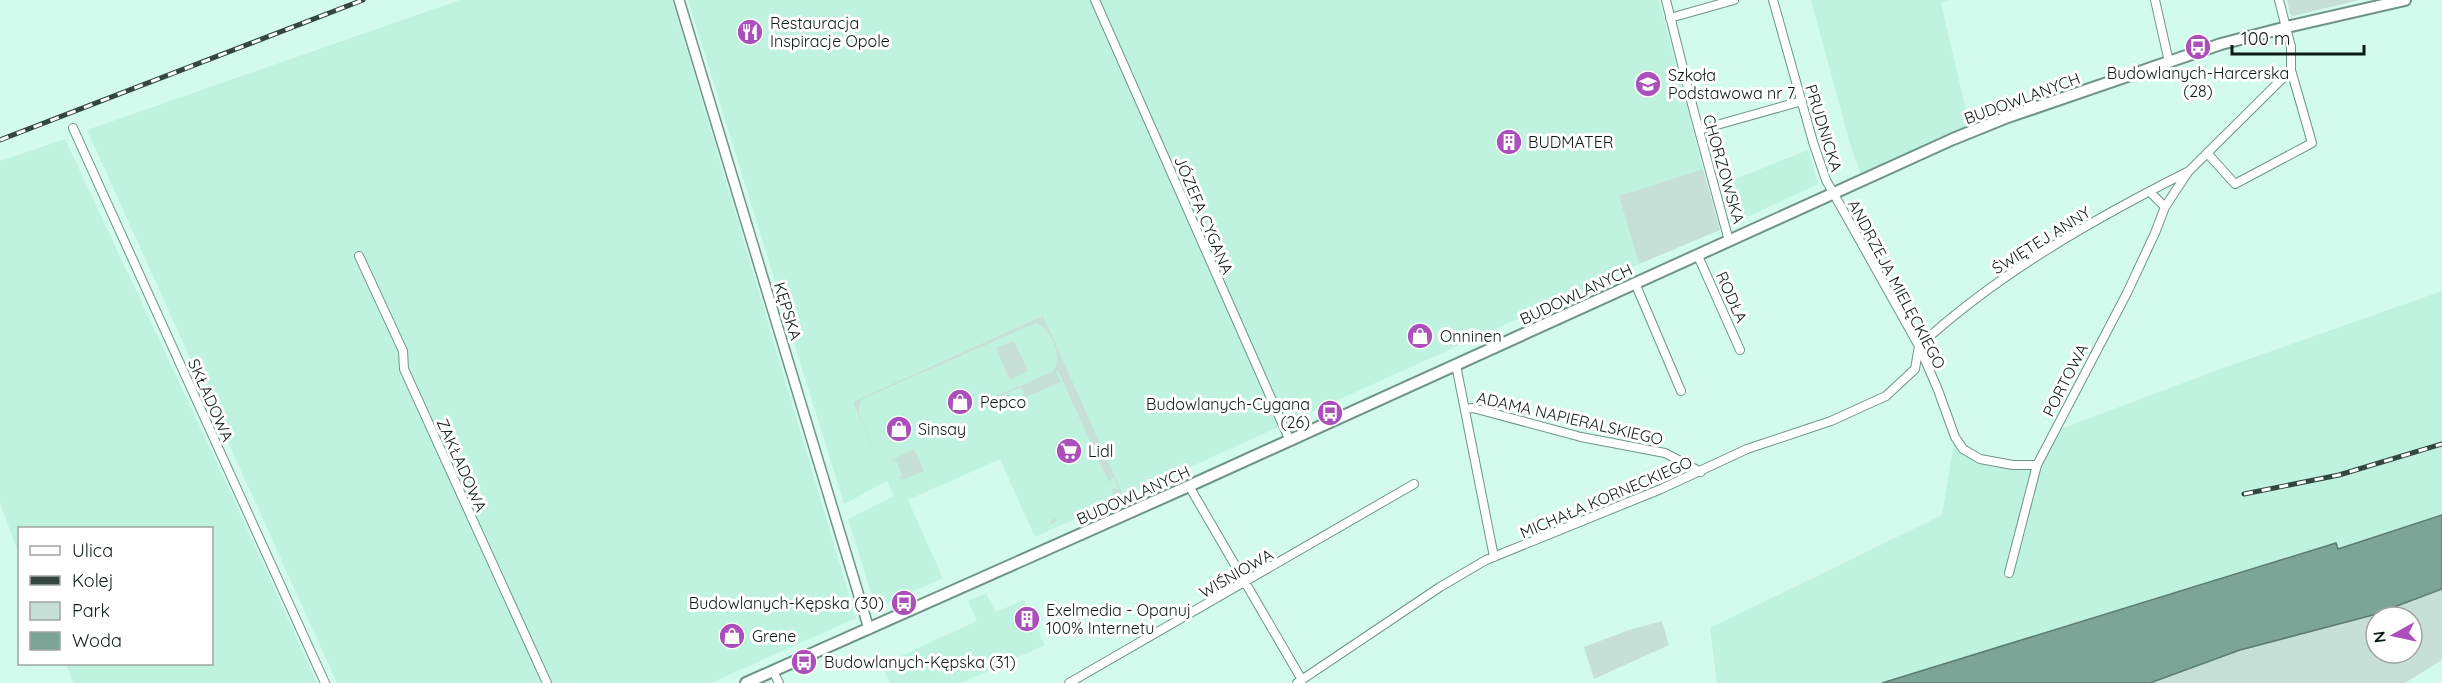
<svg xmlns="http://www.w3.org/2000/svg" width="2442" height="683" viewBox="0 0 2442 683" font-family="Quicksand,sans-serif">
<rect width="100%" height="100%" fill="#d3fbed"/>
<path fill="#c0f2e0" d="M460,0h212l184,618 -145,65h-374l-250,-553z
M688,0h971l44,169 -84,27 20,68 -604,273 -35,-78 -92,41 35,78 -67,30 -28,-89 46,-23 -7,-15 -43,23z
M1811,0h138l-8,3 30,129 -108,48 -13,-36z
M65,139l160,341 92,203h-244l-7,-19h146v-136h-192l-1,27 -19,-52v-342z
M1808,150l10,34 -84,39 -11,-39z
M2442,291v224l-104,34 -2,-6 -454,140h-165l-7,-55 232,-113 13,-78 25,22 57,6 16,-33 162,-61z
M986,593l10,19 28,-12 21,45 -84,38h-71l-9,-18 96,-44 -9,-20z"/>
<path fill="#c7e0d7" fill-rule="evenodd" d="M2287,0h72l-66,16 -3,-2z
M1703,169l17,61 -81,34 -20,-68z
M1043,316l81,181 -15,2 -60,26 2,-4 5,-3 2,3 56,-25 -2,-7h7l-5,-12 -5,5 -3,-6 -48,-105 -2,1 5,10 -35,15h-4l2,-4 -3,-6 -29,13 2,8h-8v-6l3,-3 63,-27c13,-13 -1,-43 -16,-49l-174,76 -3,7v8l30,71 -36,-83z
M1014,341l14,30 -18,9 -14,-32z
M914,449l10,22 -22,9 -3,-3 3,-2 -6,-15 -4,2v-2z
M2442,589v71l-37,23h-255l90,-33 133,-35zM2376,617h36v36h-36z
M1662,621l7,24 -75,34 -10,-32 45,-17z"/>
<path fill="#7da597" stroke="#5c7c71" stroke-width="1.5" d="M2442,515v74l-69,26 -133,35 -90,33h-268l454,-140 2,6z"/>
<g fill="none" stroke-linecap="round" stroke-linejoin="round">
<g stroke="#6f9487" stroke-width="10">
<path id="minor" d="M1095,0l195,441
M1666,0l27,108 36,133
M1773,0l40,142 13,38 93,166 19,44 17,47 8,12 17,10 33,6h24
M2155,0l14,62
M1670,18l64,-18
M73,128l252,555
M1699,130l103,-29
M2208,154l27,30 77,-41 -21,-73
M2150,192l15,15
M359,256l44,95 1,18 143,314
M1698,256l42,94
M1635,283l46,108
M1919,346c78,-72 173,-126 268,-174
M1456,365l38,192
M1465,409l8,-1 108,29 84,16 36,19
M1189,486l113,194
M2009,573l28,-108 90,-172 28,-60 10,-26 23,-35 103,-102v-23l-12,-47
M773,671l6,12
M1069,683l345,-199
M1297,683l143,-96 46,-27 175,-71 86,-40 84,-28 55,-25 29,-27 4,-23"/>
</g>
<g stroke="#6f9487" stroke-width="12">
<path id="tertiary" d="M679,0l190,629"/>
</g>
<g stroke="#6f9487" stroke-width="14">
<path id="secondary" d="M746,683l443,-197 764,-347 52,-21 216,-74 66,-17 118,-27"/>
</g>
<use href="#minor" stroke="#fff" stroke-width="8"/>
<use href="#tertiary" stroke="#fff" stroke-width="9"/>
<use href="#secondary" stroke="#fff" stroke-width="10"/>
<g stroke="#334640" stroke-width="5">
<path id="rail" d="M0,140l363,-140
M2244,494l95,-19 103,-31"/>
</g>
<use href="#rail" stroke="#fff" stroke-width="3" stroke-dasharray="9" stroke-linecap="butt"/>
</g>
<defs>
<g id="restaurant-disc" transform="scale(1.35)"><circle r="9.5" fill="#ab4fba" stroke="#fff"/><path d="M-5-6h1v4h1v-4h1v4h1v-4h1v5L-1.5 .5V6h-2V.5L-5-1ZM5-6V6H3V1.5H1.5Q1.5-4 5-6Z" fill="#fff"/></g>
<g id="bus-disc" transform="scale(1.35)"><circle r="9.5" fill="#ab4fba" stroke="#fff"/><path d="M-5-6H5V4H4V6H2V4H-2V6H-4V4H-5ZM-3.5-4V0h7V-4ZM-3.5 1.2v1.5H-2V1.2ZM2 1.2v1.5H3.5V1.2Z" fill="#fff"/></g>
<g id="school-disc" transform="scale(1.35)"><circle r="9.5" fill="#ab4fba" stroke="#fff"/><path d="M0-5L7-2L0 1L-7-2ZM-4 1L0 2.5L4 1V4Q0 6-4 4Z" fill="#fff"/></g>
<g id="building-disc" transform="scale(1.35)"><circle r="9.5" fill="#ab4fba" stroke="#fff"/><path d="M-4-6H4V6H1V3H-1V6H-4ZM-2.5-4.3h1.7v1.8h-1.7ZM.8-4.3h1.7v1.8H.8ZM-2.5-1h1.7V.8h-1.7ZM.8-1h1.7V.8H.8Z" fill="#fff"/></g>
<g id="shop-disc" transform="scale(1.35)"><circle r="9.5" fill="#ab4fba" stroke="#fff"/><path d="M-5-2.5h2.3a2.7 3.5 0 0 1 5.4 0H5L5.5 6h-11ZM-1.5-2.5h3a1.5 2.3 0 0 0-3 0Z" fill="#fff"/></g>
<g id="supermarket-disc" transform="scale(1.35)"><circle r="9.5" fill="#ab4fba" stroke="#fff"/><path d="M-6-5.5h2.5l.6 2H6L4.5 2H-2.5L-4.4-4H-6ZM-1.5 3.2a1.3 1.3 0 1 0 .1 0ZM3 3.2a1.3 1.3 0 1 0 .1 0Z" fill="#fff"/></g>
</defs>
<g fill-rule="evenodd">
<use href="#restaurant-disc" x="750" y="32"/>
<use href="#bus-disc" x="2198" y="47"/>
<use href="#school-disc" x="1648" y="84"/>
<use href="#building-disc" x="1509" y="142"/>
<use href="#shop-disc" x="1420" y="336"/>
<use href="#shop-disc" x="960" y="402"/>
<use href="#bus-disc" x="1330" y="413"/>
<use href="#shop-disc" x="899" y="429"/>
<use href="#supermarket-disc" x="1069" y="451"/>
<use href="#bus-disc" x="904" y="603"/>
<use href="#building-disc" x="1027" y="619"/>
<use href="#shop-disc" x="732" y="636"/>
<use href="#bus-disc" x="804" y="662"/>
</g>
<g text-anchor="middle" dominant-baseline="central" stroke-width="6" stroke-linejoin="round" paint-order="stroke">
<g font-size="16" fill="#0e1c18" stroke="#fff" text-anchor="start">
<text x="770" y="23">Restauracja<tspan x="770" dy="18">Inspiracje Opole</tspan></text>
<text x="2198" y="73" text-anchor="middle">Budowlanych-Harcerska<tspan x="2198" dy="18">(28)</tspan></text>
<text x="1668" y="75">Szkoła<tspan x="1668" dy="18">Podstawowa nr 7</tspan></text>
<text x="1528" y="142">BUDMATER</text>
<text x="1440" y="336">Onninen</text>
<text x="980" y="402">Pepco</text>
<text x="1310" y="404" text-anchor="end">Budowlanych-Cygana<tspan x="1310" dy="18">(26)</tspan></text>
<text x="918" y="429">Sinsay</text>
<text x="1088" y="451">Lidl</text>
<text x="884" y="603" text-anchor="end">Budowlanych-Kępska (30)</text>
<text x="1046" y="610">Exelmedia - Opanuj<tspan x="1046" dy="18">100% Internetu</tspan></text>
<text x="752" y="636">Grene</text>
<text x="824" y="662">Budowlanych-Kępska (31)</text>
</g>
<g font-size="16" fill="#0e1c18" stroke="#fff">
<text transform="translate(2022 98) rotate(-20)">BUDOWLANYCH</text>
<text transform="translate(1824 128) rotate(73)">PRUDNICKA</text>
<text transform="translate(1724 169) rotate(74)">CHORZOWSKA</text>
<text transform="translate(1204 215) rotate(67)">JÓZEFA CYGANA</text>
<text transform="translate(2041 240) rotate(-32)">ŚWIĘTEJ ANNY</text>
<text transform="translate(1897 284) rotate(62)">ANDRZEJA MIELĘCKIEGO</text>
<text transform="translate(1576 294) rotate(-25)">BUDOWLANYCH</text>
<text transform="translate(1732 297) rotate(66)">RODŁA</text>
<text transform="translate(788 311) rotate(73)">KĘPSKA</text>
<text transform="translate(2065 380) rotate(-63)">PORTOWA</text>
<text transform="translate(211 400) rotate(66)">SKŁADOWA</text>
<text transform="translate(1570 418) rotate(13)">ADAMA NAPIERALSKIEGO</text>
<text transform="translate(462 465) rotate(66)">ZAKŁADOWA</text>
<text transform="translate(1133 495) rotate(-24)">BUDOWLANYCH</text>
<text transform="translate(1606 497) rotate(-23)">MICHAŁA KORNECKIEGO</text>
<text transform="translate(1236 573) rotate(-30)">WIŚNIOWA</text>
</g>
</g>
<rect x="18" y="527" width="195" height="138" fill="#ffffff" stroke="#9fa4a3" stroke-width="1.5"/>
<rect x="30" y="546" width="30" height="9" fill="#ffffff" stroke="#9fa4a3" stroke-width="1.5"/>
<text x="72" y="557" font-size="18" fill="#0e1c18">Ulica</text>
<rect x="30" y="576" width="30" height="9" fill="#334640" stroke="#9fa4a3" stroke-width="1.5"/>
<text x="72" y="587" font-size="18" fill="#0e1c18">Kolej</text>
<rect x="30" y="602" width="30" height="18" fill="#c7e0d7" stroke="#9fa4a3" stroke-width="1.5"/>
<text x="72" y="617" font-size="18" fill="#0e1c18">Park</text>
<rect x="30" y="632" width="30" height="18" fill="#7da597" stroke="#9fa4a3" stroke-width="1.5"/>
<text x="72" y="647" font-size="18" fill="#0e1c18">Woda</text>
<g transform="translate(2394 635) rotate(262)"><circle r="28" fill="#ffffff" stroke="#9fa4a3" stroke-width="1.5"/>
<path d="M0-4.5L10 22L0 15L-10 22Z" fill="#ab4fba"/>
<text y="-9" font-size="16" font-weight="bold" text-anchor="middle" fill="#0e1c18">N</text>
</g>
<path d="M2232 45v9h132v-9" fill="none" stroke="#0e1c18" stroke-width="3"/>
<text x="2241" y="45" font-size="18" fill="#0e1c18" stroke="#ffffff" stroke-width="4.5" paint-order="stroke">100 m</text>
</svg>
